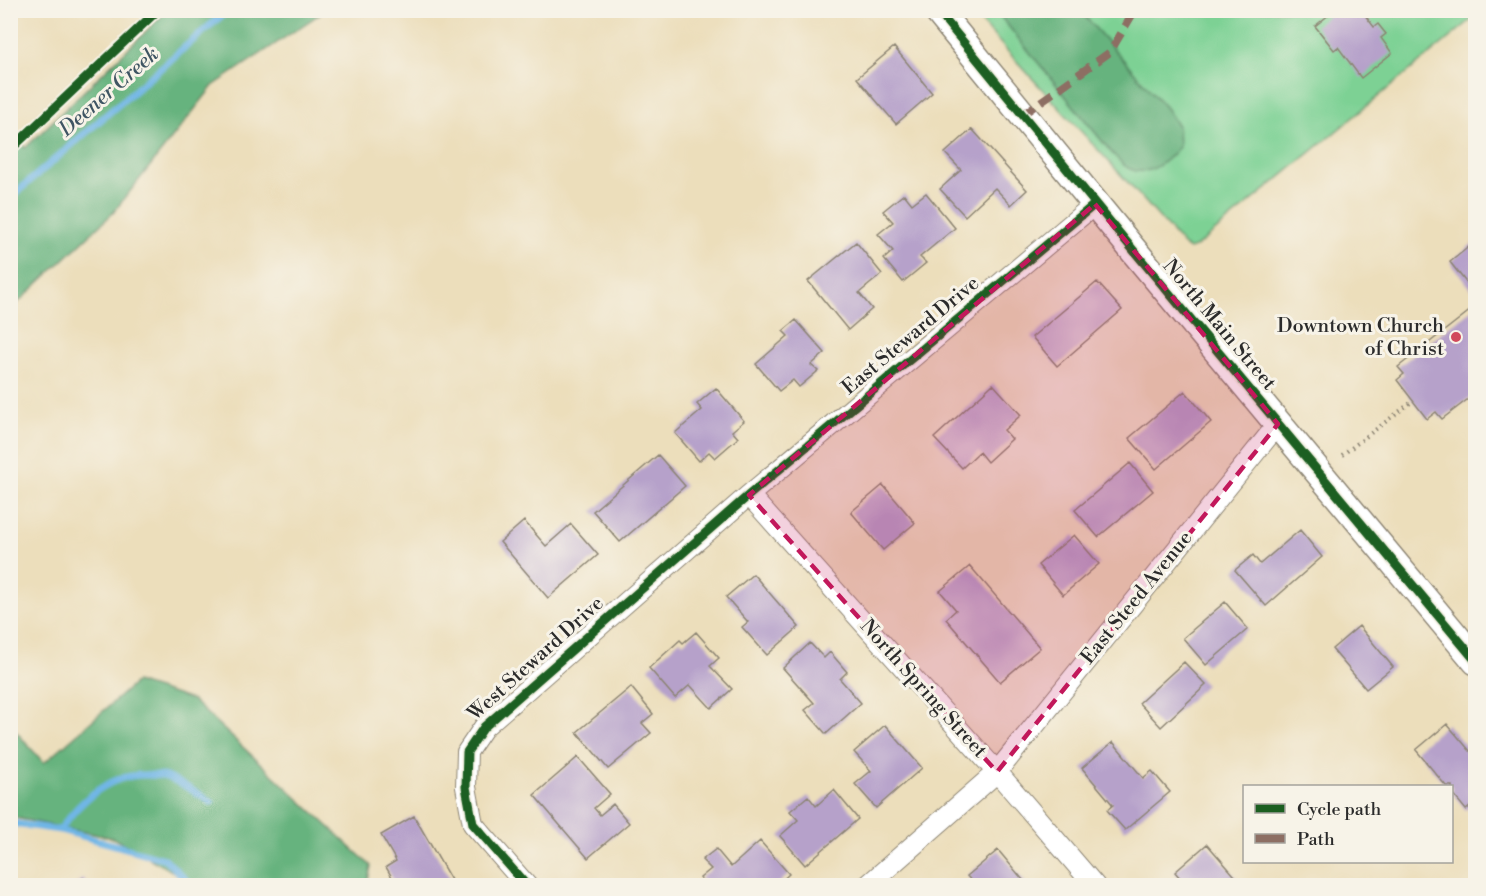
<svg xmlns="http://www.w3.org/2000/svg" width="1486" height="896" viewBox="0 0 1486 896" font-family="'Libre Bodoni',serif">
<rect width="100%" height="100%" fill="#f7f3e8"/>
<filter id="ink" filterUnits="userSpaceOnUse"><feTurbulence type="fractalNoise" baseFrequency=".0167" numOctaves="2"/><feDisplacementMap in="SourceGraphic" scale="12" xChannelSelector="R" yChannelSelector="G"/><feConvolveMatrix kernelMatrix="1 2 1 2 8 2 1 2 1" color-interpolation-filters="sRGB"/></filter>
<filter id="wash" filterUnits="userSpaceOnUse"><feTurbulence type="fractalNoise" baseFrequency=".008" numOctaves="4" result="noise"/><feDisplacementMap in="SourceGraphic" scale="24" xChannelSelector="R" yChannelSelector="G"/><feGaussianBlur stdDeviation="1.35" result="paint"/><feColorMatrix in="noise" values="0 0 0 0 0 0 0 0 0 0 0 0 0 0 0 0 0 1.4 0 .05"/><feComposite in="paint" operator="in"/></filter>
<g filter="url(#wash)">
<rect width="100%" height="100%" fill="#ecdebb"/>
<path fill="#7dd194" stroke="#547e60" stroke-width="1.5" d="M1475,10l1,6 -279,230 -8,3 -6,-4c-68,-80 -143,-155 -211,-234h24l116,142 66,-27 -12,-18 -86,-97z"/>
<path fill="#66b37e" stroke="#486f54" stroke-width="1.5" d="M167,11h157l-111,75 -100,127 -102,96v-180l14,19z
M996,11h84l86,97 12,18 1,21c-11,13 -29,31 -49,22 -6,-2 -13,-11 -18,-16z
M136,682l56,18 179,166 -4,19h-170l-84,-47 -97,-20 -5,1v-93l33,37z"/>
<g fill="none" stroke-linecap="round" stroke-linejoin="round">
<path stroke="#6fb6e6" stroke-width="7" d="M10,198l218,-188
M10,823l50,7 105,29 27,27
M60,830c19,-29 50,-57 87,-55 6,0 13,0 19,2 16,6 31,16 45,25"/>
</g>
<g id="blocks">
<path fill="#b6a1ca" d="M1335,10h26l13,17 4,-3 8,10 -5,4 11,15 -31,25 -23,-31 -4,3 -19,-24z
M894,47l38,46 -36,31 -39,-46z
M972,129l55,61 -16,15 -16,-17 -30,28 -25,-27 21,-19 -16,-17z
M926,193l29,35 -35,29 6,6 -23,19 -19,-23 9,-8 -15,-17 15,-12 -10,-11 21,-17 8,10z
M1476,241v54l-26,-33z
M856,242l26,32 -23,19 13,16 -24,21 -40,-49z
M1097,282l25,28 -65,56 -25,-29z
M1476,306v87l-34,26 -6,-7 -9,7 -30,-39 7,-6 -6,-7z
M796,320l29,33 -14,12 7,6 -19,16 -6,-7 -14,11 -23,-27 32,-28 -5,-5z
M993,384l28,31 -17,15 8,9 -25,23 -8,-10 -17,16 -28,-30z
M716,388l28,33 -12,10 6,7 -23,20 -6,-6 -10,9 -24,-28 27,-23 -5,-6z
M1185,391l26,31 -55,47 -27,-31z
M658,455l27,31 -65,56 -27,-31z
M1130,463l23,28 -55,46 -23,-27z
M883,485l32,38 -32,27 -32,-38z
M524,521l22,25 25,-22 27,31 -50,43 -48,-56z
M1300,530l22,27 -56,49 -31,-36 18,-15 7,9z
M1074,535l25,29 -36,31 -25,-30z
M970,566l70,82 -40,34 -54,-63 10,-9 -16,-19z
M753,574l46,53 -32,28 -25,-28 6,-5 -22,-25z
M1225,602l23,27 -42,36 -23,-27z
M1359,626l34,41 -27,22 -34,-40z
M696,632l23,26 -9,8 22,23 -21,19 -21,-23 -15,13 -26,-30 31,-28 3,3z
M810,643l14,15 6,-6 17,20 -7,7 21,24 -35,31 -21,-24 9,-7 -31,-35z
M1184,662l22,23 -45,42 -22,-24z
M631,687l22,27 -11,9 9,10 -43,36 -31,-37z
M1447,724l29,34v44l-10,8 -14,-17v-7h-6l-30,-36z
M885,725l37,43 -46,40 -21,-24 16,-13 -17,-19z
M1113,742l30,36 9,-7 18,21 -45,38 -18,-20 6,-5 -31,-37z
M578,757l32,37 -16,14 6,7 13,-11 16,19 -41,35 -54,-63z
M834,790l24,29 -53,46 -25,-29 18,-16 -8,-9 18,-15 8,10z
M414,816l37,64 -10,6h-32l-2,-5 -10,5 -11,-19 10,-6 -15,-26z
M760,841l29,33 -13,12h-69l-7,-8 11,-9 -9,-9 14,-11 15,18z
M1207,844l34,39 -3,3h-51l-12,-14z
M998,850l30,36h-52l-9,-10z
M83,878l6,8h-15z"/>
</g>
</g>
<g filter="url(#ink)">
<use href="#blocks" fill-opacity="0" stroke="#8c8473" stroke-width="1.5"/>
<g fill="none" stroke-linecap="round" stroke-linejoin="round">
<g stroke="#8c8473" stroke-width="22">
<path id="street" d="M749,495l248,277 98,114
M527,886l-54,-62 -7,-37 1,-35 17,-25 265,-232 346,-291
M867,886l130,-114 281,-348"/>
</g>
<g stroke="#8c8473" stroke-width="30">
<path id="secondary" d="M937,10l197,241 342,410"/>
</g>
<path stroke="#8c8473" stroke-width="4" stroke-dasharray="1.5 4.5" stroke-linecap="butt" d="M1342,455l71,-54"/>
<use href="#street" stroke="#fff" stroke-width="20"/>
<use href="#secondary" stroke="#fff" stroke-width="27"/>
<path stroke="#8d6e63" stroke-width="8" stroke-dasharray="15 8" stroke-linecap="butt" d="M1022,115l88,-63 25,-42"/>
<g stroke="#f7f3e8" stroke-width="13">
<path id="cycleway" d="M937,10l197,241 342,410
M10,150l148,-140
M527,886l-54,-62 -7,-37 1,-35 17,-25 265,-232 346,-291"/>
</g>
<use href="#cycleway" stroke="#1b5e20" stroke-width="9"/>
</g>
</g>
<path fill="#c2185b" fill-opacity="0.2" stroke="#c2185b" stroke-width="4.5" stroke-dasharray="12 8" stroke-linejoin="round" d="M1095,204l183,220 -281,348 -248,-277z"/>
<circle fill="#d1495b" stroke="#f7f3e8" stroke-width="2" cx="1456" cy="337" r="6"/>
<g text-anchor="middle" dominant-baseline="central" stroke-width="6" stroke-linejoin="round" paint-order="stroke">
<g font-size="20" fill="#2b2b2b" stroke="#f7f3e8">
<text transform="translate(1219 325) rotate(50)">North Main Street</text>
<text transform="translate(911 336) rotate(-40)">East Steward Drive</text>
<text transform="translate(1137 598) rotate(-51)">East Steed Avenue</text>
<text transform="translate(536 659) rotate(-42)">West Steward Drive</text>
<text transform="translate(923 689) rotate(48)">North Spring Street</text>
</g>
<g font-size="20" fill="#2b2b2b" stroke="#f7f3e8" text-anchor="end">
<text x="1444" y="326">Downtown Church<tspan x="1444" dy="23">of Christ</tspan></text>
</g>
<g font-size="21" font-style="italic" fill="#3f5563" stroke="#f7f3e8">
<text transform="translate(109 92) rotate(-41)">Deener Creek</text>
</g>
</g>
<rect width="1486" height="896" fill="none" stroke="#f7f3e8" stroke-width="36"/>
<rect x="1243" y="785" width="210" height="78" fill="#f7f3e8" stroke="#a5a39c" stroke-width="1.5"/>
<rect x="1255" y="804" width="30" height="9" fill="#1b5e20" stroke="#a5a39c" stroke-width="1.5"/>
<text x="1297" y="815" font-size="18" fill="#2b2b2b">Cycle path</text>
<rect x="1255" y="834" width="30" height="9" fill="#8d6e63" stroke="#a5a39c" stroke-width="1.5"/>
<text x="1297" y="845" font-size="18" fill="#2b2b2b">Path</text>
</svg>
